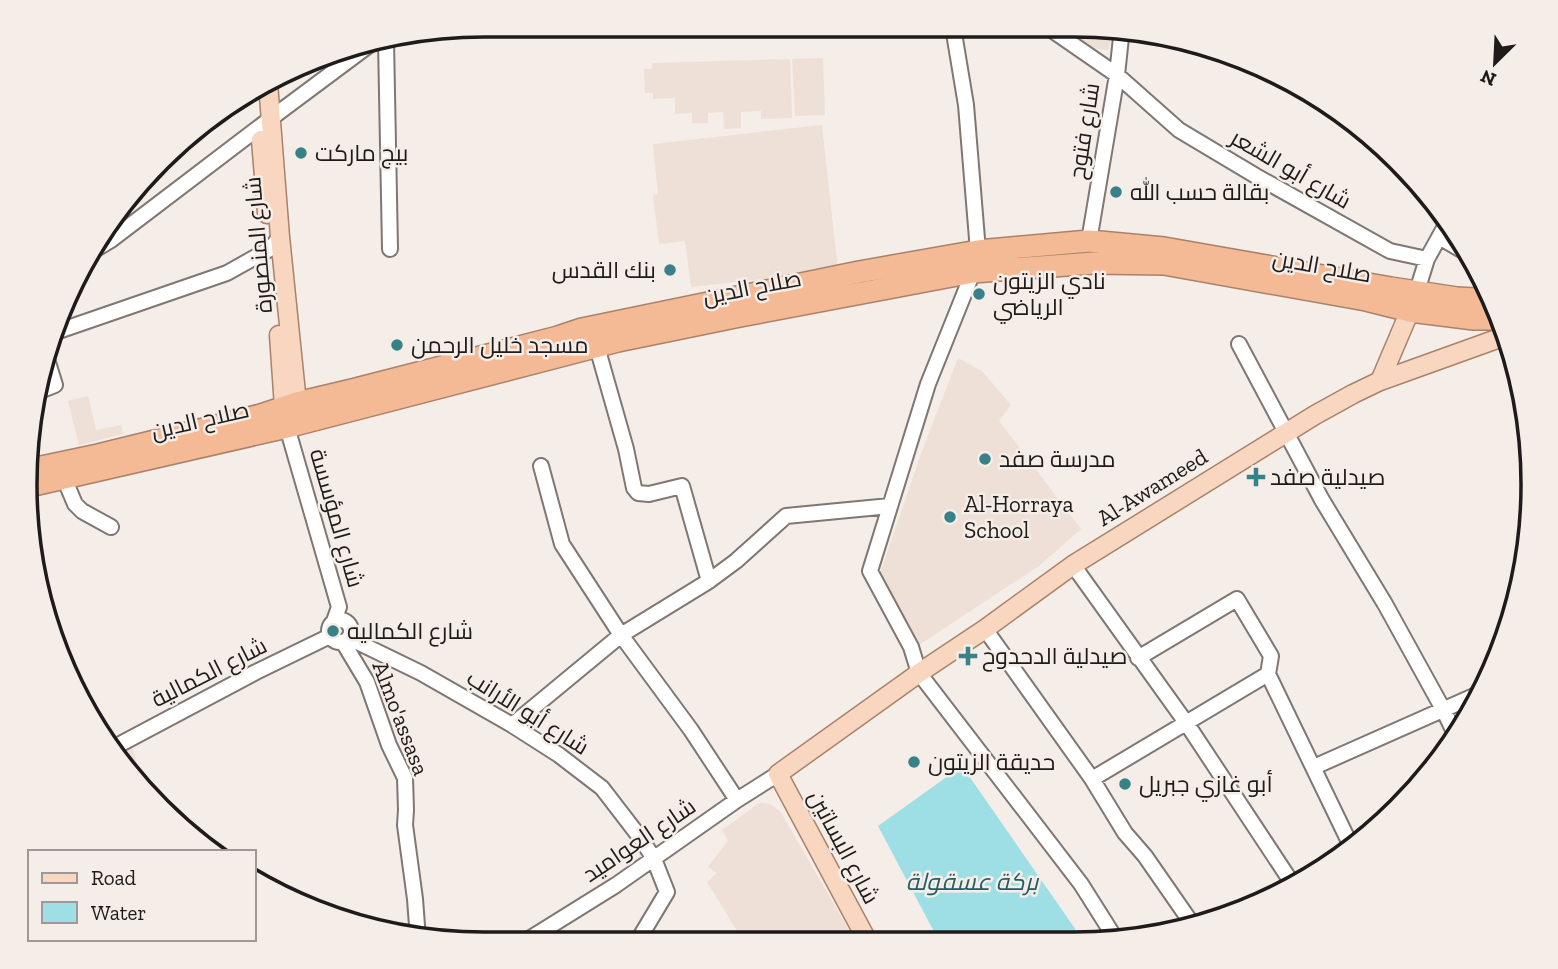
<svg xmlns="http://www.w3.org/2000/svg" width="1558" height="969" viewBox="0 0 1558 969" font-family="'Zilla Slab',Cairo,serif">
<rect width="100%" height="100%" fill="#f4ede8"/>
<path fill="#eee0d7" d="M1074,28h37l-2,22 -19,-2 -14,-11z
M823,58l2,57 -30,1 -3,-57z
M790,59l2,59 -31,1v-8l-20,1v16l-17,1 -1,-17 -15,1v10h-16v-10l-17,1v-16l-22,1v-6h-8l-1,-24h8v-6z
M822,125l16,146 -147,16 -6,-46 -26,3 -6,-49 5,-1 -5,-50z
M958,358l24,13 29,34 -12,16 82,108 -42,37 -120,79 -41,-66 44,-128z
M88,396l8,34 25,-5 2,9 -44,11 -11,-44z
M132,747l11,36 -27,-28z
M759,803l11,1 10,7 76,131h-112l-37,-60 10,-9 -9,-6 20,-26 -6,-11z"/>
<path fill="#9edfe6" d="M962,766l123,177h-145l-62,-117z"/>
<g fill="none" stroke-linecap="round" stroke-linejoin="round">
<g stroke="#7e7773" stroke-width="18">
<path id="minor" d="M953,27l13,78 12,146 -5,21 -45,112 -58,187 41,76 8,26 162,211 36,57
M1049,28l68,47 62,55 77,46 134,75 37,8 -10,32
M386,41l4,208
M1439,237l33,19
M1089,241l28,-166 5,-47
M96,249l15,-9 159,-121 102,-76
M1427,259l21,-38
M50,334l177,-61 43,-24 10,-12
M1239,344l83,156 63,104 59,107 12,25
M597,347l29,102 8,39 4,5 11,1 33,-8 27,95
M40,391l15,-6 -9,-29
M287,427l52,180 -5,14
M541,466l21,78 59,91 70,95 46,70
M64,478l11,26 7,7 29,16
M1073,565l114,159 107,162
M329 631a11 11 0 1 1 22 0a11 11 0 1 1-22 0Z
M985,629l107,150 33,54 20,23 50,72
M349,638l72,35 91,52 47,30 43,33 40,52 12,19 13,33 -30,50
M343,642l24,40 22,63 16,33 1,32 -1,15 10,74 3,40
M1138,658l99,-59 34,57 -3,18 85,176
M512,725l109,-90 88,-54 27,-20 50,-45 104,-10
M111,749l145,-77 74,-36
M1314,767l169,-75
M1092,779l176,-105
M526,941l90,-56 121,-85 41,-26"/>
</g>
<g stroke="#a9826a" stroke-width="21">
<path id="major" d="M268,83l12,154 17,166
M261,140l6,74
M279,335l5,72
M1380,381l34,-80
M868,942l-90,-168 141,-101 66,-44 88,-64 242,-150 38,-21 27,-13 128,-46"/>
</g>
<g stroke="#a9826a" stroke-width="24">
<path id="highway" d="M27,470l71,-15 163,-40 36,-12 55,-13 206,-53 24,-8 277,-57 119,-21 111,-10 75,7 227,40 66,10 36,2
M25,487l262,-60 331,-86 122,-25 233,-44 121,-9 70,1 202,36 44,11 64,8h27"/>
</g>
<use href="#minor" stroke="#fff" stroke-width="14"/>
<use href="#major" stroke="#f8d6bf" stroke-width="18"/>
<use href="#highway" stroke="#f4ba95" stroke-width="21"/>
</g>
<g fill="#398188" stroke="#f4ede8" stroke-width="2.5">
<circle cx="301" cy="153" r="7"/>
<circle cx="1116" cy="192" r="7"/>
<circle cx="670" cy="270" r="7"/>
<circle cx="979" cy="294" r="7"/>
<circle cx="397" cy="345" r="7"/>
<circle cx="985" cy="459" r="7"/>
<path d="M1252.5 466.5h7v7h7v7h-7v7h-7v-7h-7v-7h7z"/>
<circle cx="950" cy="517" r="7"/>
<circle cx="333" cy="631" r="7"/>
<path d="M964.5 645.5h7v7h7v7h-7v7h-7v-7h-7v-7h7z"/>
<circle cx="914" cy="762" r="7"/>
<circle cx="1125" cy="784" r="7"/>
</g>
<g text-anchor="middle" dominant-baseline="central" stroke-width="5" stroke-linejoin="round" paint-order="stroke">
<g font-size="23" fill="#1e1b1a" stroke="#f4ede8">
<text transform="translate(1084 131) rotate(-81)">شارع فتوح</text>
<text transform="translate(1291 169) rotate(30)">شارع أبو الشعر</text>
<text transform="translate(258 245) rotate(-95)">شارع المنصورة</text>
<text transform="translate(1322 266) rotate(10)">صلاح الدين</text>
<text transform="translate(752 287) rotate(-11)">صلاح الدين</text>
<text transform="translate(200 420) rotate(-13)">صلاح الدين</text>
<text transform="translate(1152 487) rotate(-32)">Al-Awameed</text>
<text transform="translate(337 518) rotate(74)">شارع المؤسسة</text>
<text transform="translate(209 672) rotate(-27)">شارع الكمالية</text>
<text transform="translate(528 712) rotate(32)">شارع أبو الأرانب</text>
<text transform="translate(401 718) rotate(69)">Almo'assasa</text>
<text transform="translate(639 840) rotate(-34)">شارع العواميد</text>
<text transform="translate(844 847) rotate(62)">شارع البساتين</text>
</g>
<g font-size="23" fill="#1e1b1a" stroke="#f4ede8" text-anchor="start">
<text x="315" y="153">بيج ماركت</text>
<text x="1130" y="192">بقالة حسب الله</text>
<text x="656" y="270" text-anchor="end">بنك القدس</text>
<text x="993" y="281">نادي الزيتون<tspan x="993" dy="26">الرياضي</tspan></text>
<text x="411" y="345">مسجد خليل الرحمن</text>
<text x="999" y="459">مدرسة صفد</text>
<text x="1270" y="477">صيدلية صفد</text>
<text x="964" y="504">Al-Horraya<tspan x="964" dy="26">School</tspan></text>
<text x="347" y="631">شارع الكماليه</text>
<text x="982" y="656">صيدلية الدحدوح</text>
<text x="928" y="762">حديقة الزيتون</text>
<text x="1139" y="784">أبو غازي جبريل</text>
</g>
<g font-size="24" font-style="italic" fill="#265d62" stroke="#f4ede8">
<text x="972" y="881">بركة عسقولة</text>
</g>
</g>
<path d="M0 0H1558V969H0ZM484 37H1074A447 447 0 0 1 1521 484V485A447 447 0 0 1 1074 932H484A447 447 0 0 1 37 485V484A447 447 0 0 1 484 37Z" fill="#f4ede8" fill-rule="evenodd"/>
<path fill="none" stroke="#1e1b1a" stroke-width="3.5" d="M484 37H1074A447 447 0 0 1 1521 484V485A447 447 0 0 1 1074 932H484A447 447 0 0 1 37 485V484A447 447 0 0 1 484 37Z"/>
<rect x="28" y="850" width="228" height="91" fill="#f4ede8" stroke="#9e9996" stroke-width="2"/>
<rect x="42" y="873" width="35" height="10" fill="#f8d6bf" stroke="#9e9996" stroke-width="2"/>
<text x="91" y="885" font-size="21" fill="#1e1b1a">Road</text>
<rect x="42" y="902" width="35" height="21" fill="#9edfe6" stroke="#9e9996" stroke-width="2"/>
<text x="91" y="920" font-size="21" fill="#1e1b1a">Water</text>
<g transform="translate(1495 63) rotate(204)" stroke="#f4ede8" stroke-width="5" paint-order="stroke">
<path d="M0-5L12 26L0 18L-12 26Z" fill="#1e1b1a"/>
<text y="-10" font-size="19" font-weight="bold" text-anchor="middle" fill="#1e1b1a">N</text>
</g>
</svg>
